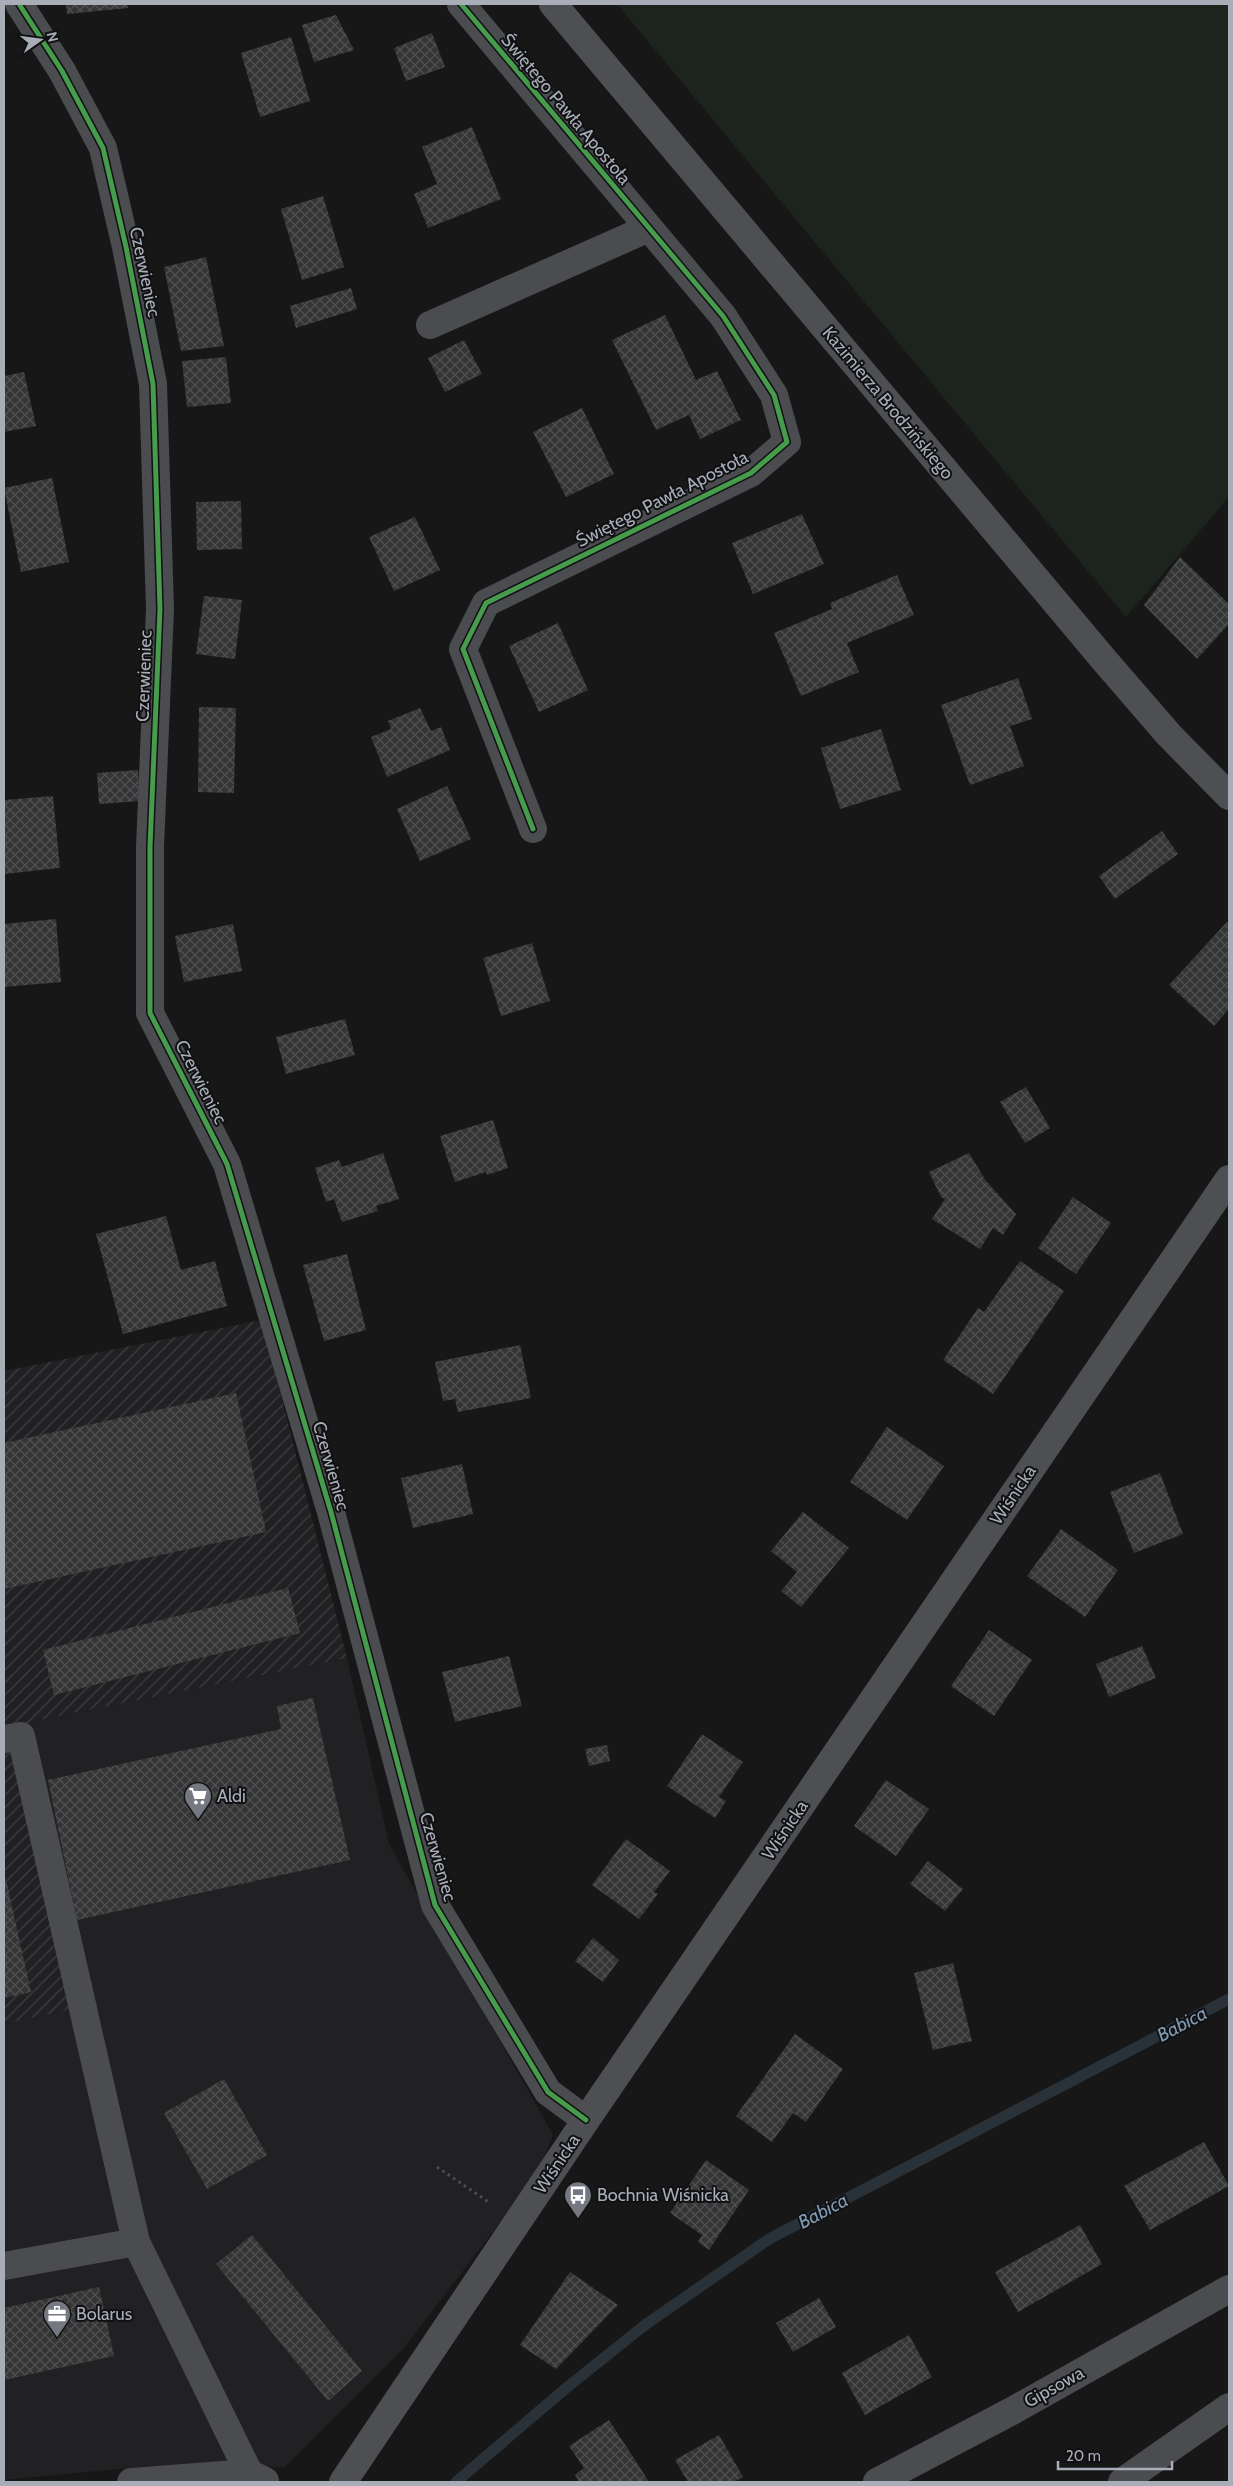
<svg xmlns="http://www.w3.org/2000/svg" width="1233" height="2486" viewBox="0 0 1233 2486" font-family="Cabin,sans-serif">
<defs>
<pattern id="industrial-furrows" width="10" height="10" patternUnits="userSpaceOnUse" patternTransform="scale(1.25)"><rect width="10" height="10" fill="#212123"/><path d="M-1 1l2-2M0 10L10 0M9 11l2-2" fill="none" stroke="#3e3f41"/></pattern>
<pattern id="building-cross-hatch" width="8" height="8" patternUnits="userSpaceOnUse" patternTransform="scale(1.25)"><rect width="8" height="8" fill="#353536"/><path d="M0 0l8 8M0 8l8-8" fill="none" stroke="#4f5051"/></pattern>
</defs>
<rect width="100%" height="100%" fill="#171717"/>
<path fill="#212123" d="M347,1658l42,186 164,291 -15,38 -135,176 -118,118 -136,-1 -145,14v-456l93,-20 -68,-282z"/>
<path fill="url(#industrial-furrows)" d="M262,1320l85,338 -318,64 68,282 -93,20v-653z"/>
<path fill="#1d241e" d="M617,4h612v493l-103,120z"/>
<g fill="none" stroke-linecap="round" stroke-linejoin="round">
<path stroke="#2a3239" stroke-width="11" d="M456,2482l109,-93 80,-64 124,-86 460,-240"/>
</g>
<path fill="url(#building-cross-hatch)" d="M66,4h61l1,4 -61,6z
M336,15l18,35 -40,12 -12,-37z
M432,33l13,34 -39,14 -12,-33z
M291,37l19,64 -50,16 -19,-64z
M472,127l29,72 -73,29 -14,-34 23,-10 -15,-37z
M323,196l21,71 -42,13 -21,-71z
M206,257l18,89 -43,5 -17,-84z
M351,288l6,21 -61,19 -6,-22z
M665,315l31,65 21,-9 24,49 -41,19 -11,-24 -33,15 -44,-90z
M464,340l18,34 -37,18 -17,-34z
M226,357l5,46 -44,4 -5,-46z
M24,372l12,54 -32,6v-56z
M582,408l32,66 -48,23 -33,-65z
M52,478l17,84 -48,10 -17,-84z
M241,501l1,48 -45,1 -1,-48z
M802,514l22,50 -71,30 -21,-51z
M415,517l25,53 -46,21 -25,-54z
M1180,557l49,47v20l-32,35 -53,-54z
M897,575l17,40 -67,28 12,29 -58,24 -27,-63 58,-24 -2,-6z
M204,596l38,4 -7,59 -39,-5z
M558,623l30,67 -49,22 -30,-66z
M1018,678l14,41 -22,7 14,40 -54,19 -29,-80z
M199,707l37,1 -2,85 -36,-1z
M420,708l11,23 10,-4 9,23 -63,27 -16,-40 20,-8 -3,-8z
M881,729l20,61 -61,19 -19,-61z
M138,770l2,31 -41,3 -2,-31z
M447,786l24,53 -51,22 -23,-52z
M53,796l7,72 -56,6v-74z
M1162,831l16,23 -63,45 -16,-23z
M56,919l5,63 -57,5v-63z
M1227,922l2,2v85l-15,17 -45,-41z
M233,924l9,47 -58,11 -9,-46z
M532,943l18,58 -49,15 -18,-58z
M345,1019l10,36 -69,19 -10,-37z
M1026,1087l24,41 -25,15 -25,-41z
M493,1120l15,48 -21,7 -1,-3 -31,10 -15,-46z
M383,1153l16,46 -23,7 2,5 -36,11 -8,-23 -8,3 -11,-34 24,-8 3,7z
M969,1153l17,28 30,33 -13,21 -10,-7 -13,21 -48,-30 13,-20 -4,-2 -12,-25z
M1073,1197l38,26 -35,51 -38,-26z
M166,1216l15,54 34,-9 12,45 -104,28 -27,-100z
M347,1254l19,76 -42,11 -21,-76z
M1020,1261l44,30 -71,103 -50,-34 35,-52 6,4z
M520,1345l11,53 -73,14 -3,-13 -12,2 -8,-39z
M236,1393l30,139 -262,57v-146z
M887,1427l57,39 -37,54 -57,-38z
M462,1464l11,50 -60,14 -12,-50z
M1160,1473l23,61 -49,19 -24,-61z
M803,1512l46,36 -48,59 -20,-16 16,-19 -26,-21z
M1061,1529l57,41 -33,47 -58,-41z
M288,1588l12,45 -246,62 -11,-45z
M989,1630l43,30 -38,56 -43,-30z
M1142,1646l14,32 -47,19 -13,-33z
M509,1656l13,50 -67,16 -13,-50z
M313,1698l37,162 -273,60 -29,-140 233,-51 -4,-23z
M702,1734l41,28 -24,35 7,4 -11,17 -48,-32z
M607,1745l3,16 -21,5 -4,-17z
M886,1780l43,29 -33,47 -42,-30z
M626,1839l44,32 -16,21 4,2 -19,25 -47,-34z
M928,1861l35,28 -18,22 -35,-27z
M4,1871l27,121 -27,6z
M593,1938l26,22 -16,22 -28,-21z
M953,1963l19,78 -39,9 -19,-77z
M795,2034l48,35 -37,53 -13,-9 -21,29 -36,-26z
M224,2079l43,76 -60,34 -43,-76z
M1204,2142l25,44 -79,44 -26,-44z
M706,2160l43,30 -40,60 -11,-8 4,-7 -32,-22z
M1080,2225l22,39 -84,48 -23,-40z
M252,2235l110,136 -34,30 -112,-137z
M570,2272l48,33 -62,64 -36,-24z
M99,2287l15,69 -110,24v-72z
M819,2298l17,29 -43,25 -17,-29z
M909,2335l23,42 -67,38 -23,-42z
M609,2420l28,43 12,19h-70l-4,-7 9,-7 -15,-22z
M719,2435l24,42 -9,5h-46l-13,-22z"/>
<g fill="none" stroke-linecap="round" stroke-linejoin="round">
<path stroke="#4d4e52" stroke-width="3" stroke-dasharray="2.5 4" stroke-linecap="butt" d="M437,2167l53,36"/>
<path stroke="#4b4c50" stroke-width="28" d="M19,4l43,67 41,77 23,99 27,137 7,225 -10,238v166l77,151 104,348 104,393 113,187 38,28
M461,4l262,312 51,79 13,47 -36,31 -265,130 -23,46 70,180
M430,325l219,-97
M4,1739l17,-3 115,506
M4,2266l132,-24 113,231
M131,2482l118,-9 16,8
M877,2482l135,-71 217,-122
M1122,2482l107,-75"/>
<path stroke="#4d4f52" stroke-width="28" d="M553,4l552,657 64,74 60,61
M343,2482l243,-362 643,-941"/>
<g stroke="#111113" stroke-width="8">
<path id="cycleway" d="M19,4l43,67 41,77 23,99 27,137 7,225 -10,238v166l77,151 104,348 104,393 113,187 38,28
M461,4l262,312 51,79 13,47 -36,31 -265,130 -23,46 70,180"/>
</g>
<use href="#cycleway" stroke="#469c4c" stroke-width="5"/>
</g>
<defs>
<g id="supermarket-pin" transform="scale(1.4375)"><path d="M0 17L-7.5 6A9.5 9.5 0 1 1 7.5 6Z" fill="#757880" stroke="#111113"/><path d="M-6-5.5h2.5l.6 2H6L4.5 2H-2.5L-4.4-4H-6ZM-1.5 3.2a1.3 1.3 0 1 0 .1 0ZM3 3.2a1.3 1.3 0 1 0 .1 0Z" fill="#fff"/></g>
<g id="bus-pin" transform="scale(1.4375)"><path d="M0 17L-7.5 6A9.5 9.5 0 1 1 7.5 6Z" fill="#757880" stroke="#111113"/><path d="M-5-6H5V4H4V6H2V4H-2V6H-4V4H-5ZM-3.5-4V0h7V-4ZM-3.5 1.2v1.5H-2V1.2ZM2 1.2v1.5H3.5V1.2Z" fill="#fff"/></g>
<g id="office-pin" transform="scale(1.4375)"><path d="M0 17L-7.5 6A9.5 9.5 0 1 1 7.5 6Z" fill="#757880" stroke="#111113"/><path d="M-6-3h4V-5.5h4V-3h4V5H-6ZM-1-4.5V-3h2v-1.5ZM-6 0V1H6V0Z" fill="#fff"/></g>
</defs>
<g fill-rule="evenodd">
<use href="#supermarket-pin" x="198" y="1796"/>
<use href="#bus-pin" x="578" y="2195"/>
<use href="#office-pin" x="57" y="2314"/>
</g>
<g text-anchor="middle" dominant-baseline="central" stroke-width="4" stroke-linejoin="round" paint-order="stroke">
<g font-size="18" fill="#a8adb8" stroke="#111113">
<text transform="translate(566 109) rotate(50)">Świętego Pawła Apostoła</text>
<text transform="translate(145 272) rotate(78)">Czerwieniec</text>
<text transform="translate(888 403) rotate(50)">Kazimierza Brodzińskiego</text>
<text transform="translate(662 499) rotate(-27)">Świętego Pawła Apostoła</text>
<text transform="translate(144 676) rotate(-88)">Czerwieniec</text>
<text transform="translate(201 1082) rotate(63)">Czerwieniec</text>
<text transform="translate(331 1466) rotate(74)">Czerwieniec</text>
<text transform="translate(1013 1495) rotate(-56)">Wiśnicka</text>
<text transform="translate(785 1830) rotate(-56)">Wiśnicka</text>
<text transform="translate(438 1857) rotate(74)">Czerwieniec</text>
<text transform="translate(557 2164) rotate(-56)">Wiśnicka</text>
<text transform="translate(1054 2387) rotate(-29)">Gipsowa</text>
</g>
<g font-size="18" fill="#a8adb8" stroke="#111113" text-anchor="start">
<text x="217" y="1796">Aldi</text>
<text x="597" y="2195">Bochnia Wiśnicka</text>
<text x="76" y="2314">Bolarus</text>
</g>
<g font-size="19" font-style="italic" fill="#7f9bb3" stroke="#111113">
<text transform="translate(1182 2024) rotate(-28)">Babica</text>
<text transform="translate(823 2211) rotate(-28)">Babica</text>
</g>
</g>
<rect width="1233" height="2486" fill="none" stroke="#a8adb8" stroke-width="10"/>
<g transform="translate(40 40) rotate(76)" stroke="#111113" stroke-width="4" paint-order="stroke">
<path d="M0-4L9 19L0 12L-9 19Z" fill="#a8adb8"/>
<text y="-8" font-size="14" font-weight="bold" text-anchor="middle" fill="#a8adb8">N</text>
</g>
<path d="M1058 2461v8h114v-8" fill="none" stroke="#a8adb8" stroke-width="2.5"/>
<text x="1066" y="2461" font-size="15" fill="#a8adb8" stroke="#111113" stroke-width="4" paint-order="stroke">20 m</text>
</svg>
